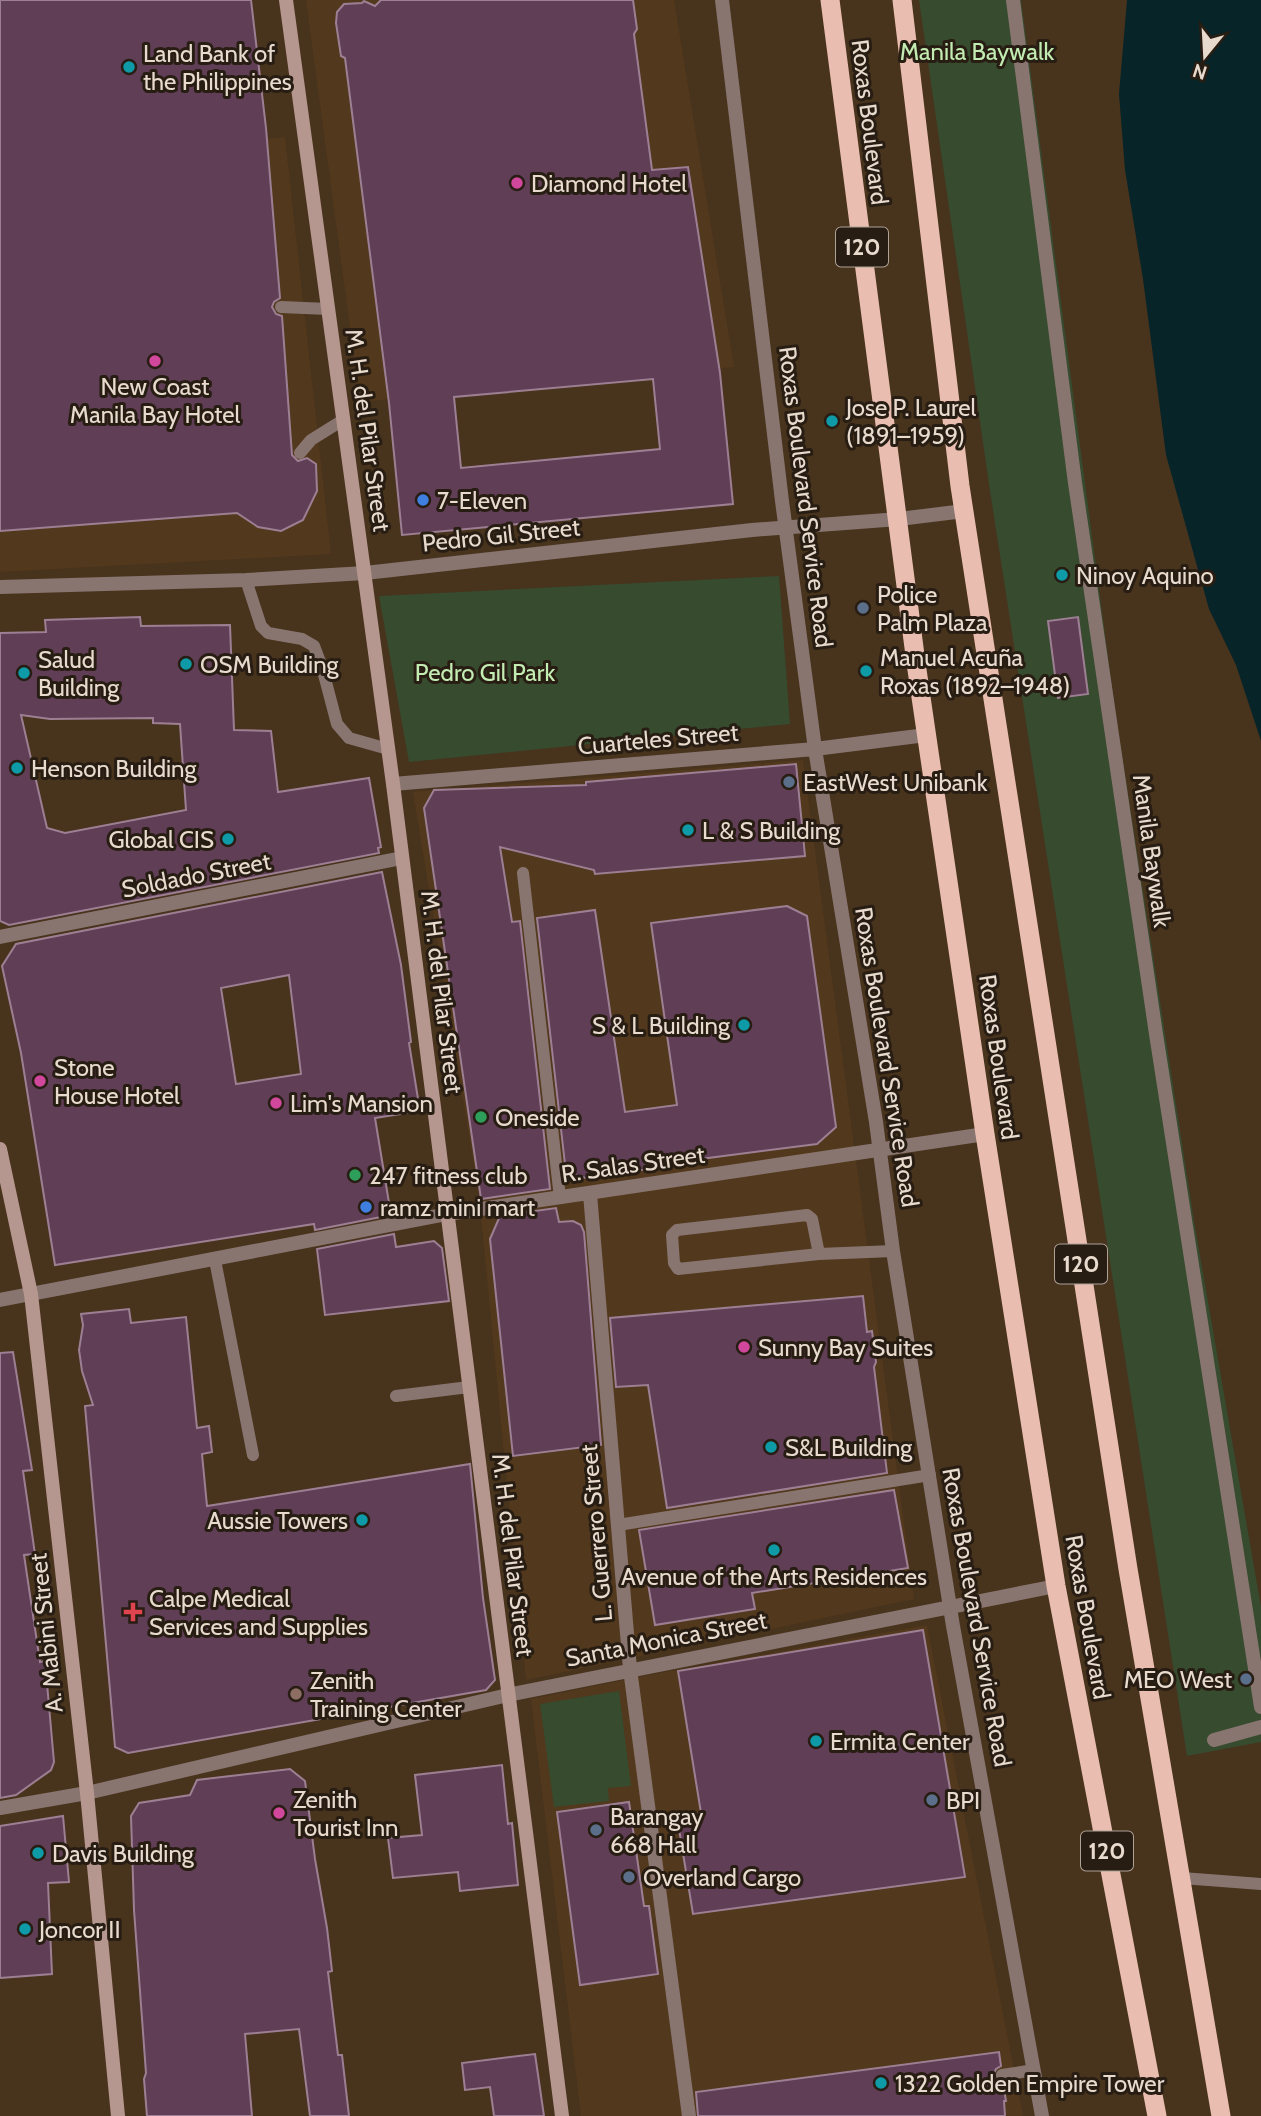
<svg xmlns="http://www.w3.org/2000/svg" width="1261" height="2116" viewBox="0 0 1261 2116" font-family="Cabin,sans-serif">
<rect width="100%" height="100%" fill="#48331d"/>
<path fill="#52381c" d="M306,0h368l60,367 -374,35z
M285,137l46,417 -331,18v-404z
M803,760l111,839 -388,81 -47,-484 -66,-404z
M927,1625l96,491h-442l-50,-417 118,-24z"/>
<path fill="#374b2f" d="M919,0h102l94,710 79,511 67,386v135l-74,14 -197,-1265z
M779,576l11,148 -381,38 -30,-166z
M619,1691l12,95 -23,2 1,13 -55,6 -14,-103z"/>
<path fill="#072428" d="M1127,0h134v741l-25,-76 -27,-56 -43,-154 -23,-176 -18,-109 -6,-76z"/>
<path fill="#603e55" stroke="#9d7f93" stroke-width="2" fill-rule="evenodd" d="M0,0h251l15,128 14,170 -6,4 -2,5 4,7 6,2 10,139 6,6 9,-3 9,6 1,27 -14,29 -22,11 -23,-4 -21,-14 -237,18z
M381,0h252l4,29 -3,5 18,136 36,-3 32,206 13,131 -331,31 -13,-132 -44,-345 -4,-2 -5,-33 1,-11 7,-8 18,-1 2,-2 11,5zM653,379l7,70 -199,19 -7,-71z
M140,617l1,9 89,-1 4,105 37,1 7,61 91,-14 12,69 -3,1 1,5 -370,72 -9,-4v-288l46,-1 -1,-12zM21,715l29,4 103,-1v5l27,1 6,86 -121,23 -18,-5z
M1078,617l10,77 -30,4 -10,-77z
M796,764l9,92 -210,18 -1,-4 -94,-23 12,75 8,-1 30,268 -69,10 -57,-391 10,-18 152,-5v-3z
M382,872l19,93 10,77 -2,1 11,68 -45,7 16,97 -76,15 -1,-6 -259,41 -34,-212 -19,-87 14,-22zM289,975l12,99 -65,10 -15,-96z
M787,906l20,10 29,211 -19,17 -147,19v3l-84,12 -20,-5 -29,-255 58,-8 30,202 52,-7 -26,-182z
M556,1208l3,14 14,-1 8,4 3,7 17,213 -88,11 -23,-217 10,-23z
M394,1234l2,13 38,-6 8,7 7,53 -124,14 -8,-66z
M863,1296l4,36 5,-1 4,31 -2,5 13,106 -220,35 -19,-123 -32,2 -6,-69z
M129,1309l2,14 55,-6 11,111 12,-2 3,26 -10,2 5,52 263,-42 13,134 12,82 -9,10 -358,63 -13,-6 -30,-341 8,-1 -11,-34 -3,-21 4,-25 -2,-11z
M13,1352l19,118 -9,1 12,83 -11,1 16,107 5,-1 9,101 -3,8 -35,25 -16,3v-445z
M894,1490l14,78 -156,25 3,16 -100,16 -16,-95z
M923,1630l42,247 -272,37 -16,-97 24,-4 -23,-142z
M502,1765l6,59 4,-1 6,62 -58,6 -2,-19 -65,6 -5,-40 34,-3 -7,-60z
M290,1769l15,12 10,78 12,69 5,43 -4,1 10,83h4l7,61h-39l-11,-87 -54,5 7,82h-105l-3,-37 2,-6 -12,-163 -3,-94 8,-13 51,-8 7,-15z
M629,1802l15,104h5l9,68 -78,11 -23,-173z
M63,1816l6,66 -21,1 4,91 -52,4v-152z
M999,2052l2,14 -5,3 -3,7 3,5 7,3 3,17h-2l1,15h-307l-2,-24z
M535,2054l9,62h-50l-4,-29 -25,3 -3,-27z"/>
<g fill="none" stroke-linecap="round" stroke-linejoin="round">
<path stroke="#897570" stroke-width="12" d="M281,307l47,2
M300,453l11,-13 32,-20
M246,580l15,46 7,7 34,6 12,7 8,21 15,57 12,14 39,11
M523,873l37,325
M819,1254l-7,-35 -5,-4 -130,15 -5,5 2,28 4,6 141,-15 74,-3
M215,1260l38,195
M396,1396l73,-9
M618,1525l312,-50
M1182,1878l79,6
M1002,2075l32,-5"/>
<path stroke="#897570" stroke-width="14" d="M1013,0l62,483 81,551 105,673
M1214,1740l47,-13"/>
<path stroke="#897570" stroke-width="14" d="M722,0l60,501 33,248 61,373 17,129 60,375 89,490
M393,784l422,-35 111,-14
M0,937l402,-79
M590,1194l40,475 59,447
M0,1300l447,-86 538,-80
M0,1808l87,-15 421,-98 548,-109"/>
<path stroke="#897570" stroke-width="14" d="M0,587l246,-7 119,-7 387,-43 147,-11 65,-8"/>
<path stroke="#b6978f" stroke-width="14" d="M286,0l107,784 169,1332
M0,1149l31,145 56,499 31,323"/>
<path stroke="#e9bdb0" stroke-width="19" d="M830,0l86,663 69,471 71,452 101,530
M902,0l58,486 168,1083 93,547"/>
</g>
<g fill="#0f9aa8" stroke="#271d13" stroke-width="2.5">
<circle cx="129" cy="67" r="7"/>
<circle cx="832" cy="421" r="7"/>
<circle cx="1062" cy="575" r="7"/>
<circle cx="186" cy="664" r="7"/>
<circle cx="866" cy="671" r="7"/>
<circle cx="24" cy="673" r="7"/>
<circle cx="17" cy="768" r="7"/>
<circle cx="688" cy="830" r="7"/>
<circle cx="228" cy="839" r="7"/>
<circle cx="744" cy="1025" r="7"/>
<circle cx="771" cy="1447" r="7"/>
<circle cx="362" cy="1520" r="7"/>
<circle cx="774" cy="1550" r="7"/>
<circle cx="816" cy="1741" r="7"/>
<circle cx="38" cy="1853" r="7"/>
<circle cx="25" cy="1929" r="7"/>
<circle cx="881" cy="2083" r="7"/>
</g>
<g fill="#d1479c" stroke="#271d13" stroke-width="2.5">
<circle cx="517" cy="183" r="7"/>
<circle cx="155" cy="361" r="7"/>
<circle cx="40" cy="1081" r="7"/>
<circle cx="276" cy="1103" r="7"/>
<circle cx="744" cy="1347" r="7"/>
<circle cx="279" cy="1813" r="7"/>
</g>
<g fill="#3f7fe0" stroke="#271d13" stroke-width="2.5">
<circle cx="423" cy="500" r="7"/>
<circle cx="366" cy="1207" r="7"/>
</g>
<g fill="#5c6f8a" stroke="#271d13" stroke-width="2.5">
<circle cx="863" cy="608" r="7"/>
<circle cx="789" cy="782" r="7"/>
<circle cx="1246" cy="1679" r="7"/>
<circle cx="932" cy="1800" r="7"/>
<circle cx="596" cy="1830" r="7"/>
<circle cx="629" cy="1877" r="7"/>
</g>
<g fill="#2e9e5b" stroke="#271d13" stroke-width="2.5">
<circle cx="481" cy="1117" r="7"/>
<circle cx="355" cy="1175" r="7"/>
</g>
<path fill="#e0444e" stroke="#271d13" stroke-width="2.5" d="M129.5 1601.5h7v7h7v7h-7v7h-7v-7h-7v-7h7z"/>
<circle fill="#8d6e63" stroke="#271d13" stroke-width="2.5" cx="296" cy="1694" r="7"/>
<g text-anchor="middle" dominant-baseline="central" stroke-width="6" stroke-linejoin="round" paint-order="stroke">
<g fill="#271d13" stroke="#aea296" stroke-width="2">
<rect x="836" y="227.5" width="52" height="39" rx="5"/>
<rect x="1055" y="1244.5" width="52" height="39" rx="5"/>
<rect x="1081" y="1831.5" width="52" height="39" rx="5"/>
</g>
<g font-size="23" font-weight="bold" fill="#e8dbce">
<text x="862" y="247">120</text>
<text x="1081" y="1264">120</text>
<text x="1107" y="1851">120</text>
</g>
<g font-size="24" fill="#c3ecb2" stroke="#271d13">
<text x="977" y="51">Manila Baywalk</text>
<text x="485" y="672">Pedro Gil Park</text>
</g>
<g font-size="24" fill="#e8dbce" stroke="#271d13" text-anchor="start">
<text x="143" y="53">Land Bank of<tspan x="143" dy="28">the Philippines</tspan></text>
<text x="531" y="183">Diamond Hotel</text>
<text x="155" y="386" text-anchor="middle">New Coast<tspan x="155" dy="28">Manila Bay Hotel</tspan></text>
<text x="846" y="407">Jose P. Laurel<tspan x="846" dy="28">(1891–1959)</tspan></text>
<text x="437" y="500">7-Eleven</text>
<text x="1076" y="575">Ninoy Aquino</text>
<text x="877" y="594">Police<tspan x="877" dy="28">Palm Plaza</tspan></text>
<text x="880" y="657">Manuel Acuña<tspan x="880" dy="28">Roxas (1892–1948)</tspan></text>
<text x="38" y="659">Salud<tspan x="38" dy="28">Building</tspan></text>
<text x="200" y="664">OSM Building</text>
<text x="31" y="768">Henson Building</text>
<text x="803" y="782">EastWest Unibank</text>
<text x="702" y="830">L &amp; S Building</text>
<text x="214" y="839" text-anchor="end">Global CIS</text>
<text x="730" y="1025" text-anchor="end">S &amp; L Building</text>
<text x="54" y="1067">Stone<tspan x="54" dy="28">House Hotel</tspan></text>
<text x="290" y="1103">Lim's Mansion</text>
<text x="495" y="1117">Oneside</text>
<text x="369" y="1175">247 fitness club</text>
<text x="380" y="1207">ramz mini mart</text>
<text x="758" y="1347">Sunny Bay Suites</text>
<text x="785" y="1447">S&amp;L Building</text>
<text x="348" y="1520" text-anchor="end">Aussie Towers</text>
<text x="774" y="1576" text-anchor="middle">Avenue of the Arts Residences</text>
<text x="149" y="1598">Calpe Medical<tspan x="149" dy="28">Services and Supplies</tspan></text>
<text x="1232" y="1679" text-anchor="end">MEO West</text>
<text x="310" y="1680">Zenith<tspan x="310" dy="28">Training Center</tspan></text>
<text x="830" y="1741">Ermita Center</text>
<text x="293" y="1799">Zenith<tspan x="293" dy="28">Tourist Inn</tspan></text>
<text x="946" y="1800">BPI</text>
<text x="610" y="1816">Barangay<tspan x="610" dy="28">668 Hall</tspan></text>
<text x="52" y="1853">Davis Building</text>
<text x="643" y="1877">Overland Cargo</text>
<text x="39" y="1929">Joncor II</text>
<text x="895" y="2083">1322 Golden Empire Tower</text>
</g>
<g font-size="24" fill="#e8dbce" stroke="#271d13">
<text transform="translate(870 122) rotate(83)">Roxas Boulevard</text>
<text transform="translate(368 430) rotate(82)">M. H. del Pilar Street</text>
<text transform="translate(806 497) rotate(83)">Roxas Boulevard Service Road</text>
<text transform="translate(501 535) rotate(-6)">Pedro Gil Street</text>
<text transform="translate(658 739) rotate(-5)">Cuarteles Street</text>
<text transform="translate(1152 851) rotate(82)">Manila Baywalk</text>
<text transform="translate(196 875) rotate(-11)">Soldado Street</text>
<text transform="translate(442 992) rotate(83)">M. H. del Pilar Street</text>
<text transform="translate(887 1057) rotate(81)">Roxas Boulevard Service Road</text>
<text transform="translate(999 1057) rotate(82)">Roxas Boulevard</text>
<text transform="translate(633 1164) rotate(-8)">R. Salas Street</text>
<text transform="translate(596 1533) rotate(-95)">L. Guerrero Street</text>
<text transform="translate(513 1555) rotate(83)">M. H. del Pilar Street</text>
<text transform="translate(977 1617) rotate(80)">Roxas Boulevard Service Road</text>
<text transform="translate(1088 1617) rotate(80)">Roxas Boulevard</text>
<text transform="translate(46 1633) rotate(-96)">A. Mabini Street</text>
<text transform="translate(666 1639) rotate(-11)">Santa Monica Street</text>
</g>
</g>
<g transform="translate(1205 56) rotate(198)" stroke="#271d13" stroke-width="5" paint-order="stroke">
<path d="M0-5L12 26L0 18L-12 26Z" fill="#e8dbce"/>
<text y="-10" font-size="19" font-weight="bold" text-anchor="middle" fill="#e8dbce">N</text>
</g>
</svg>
